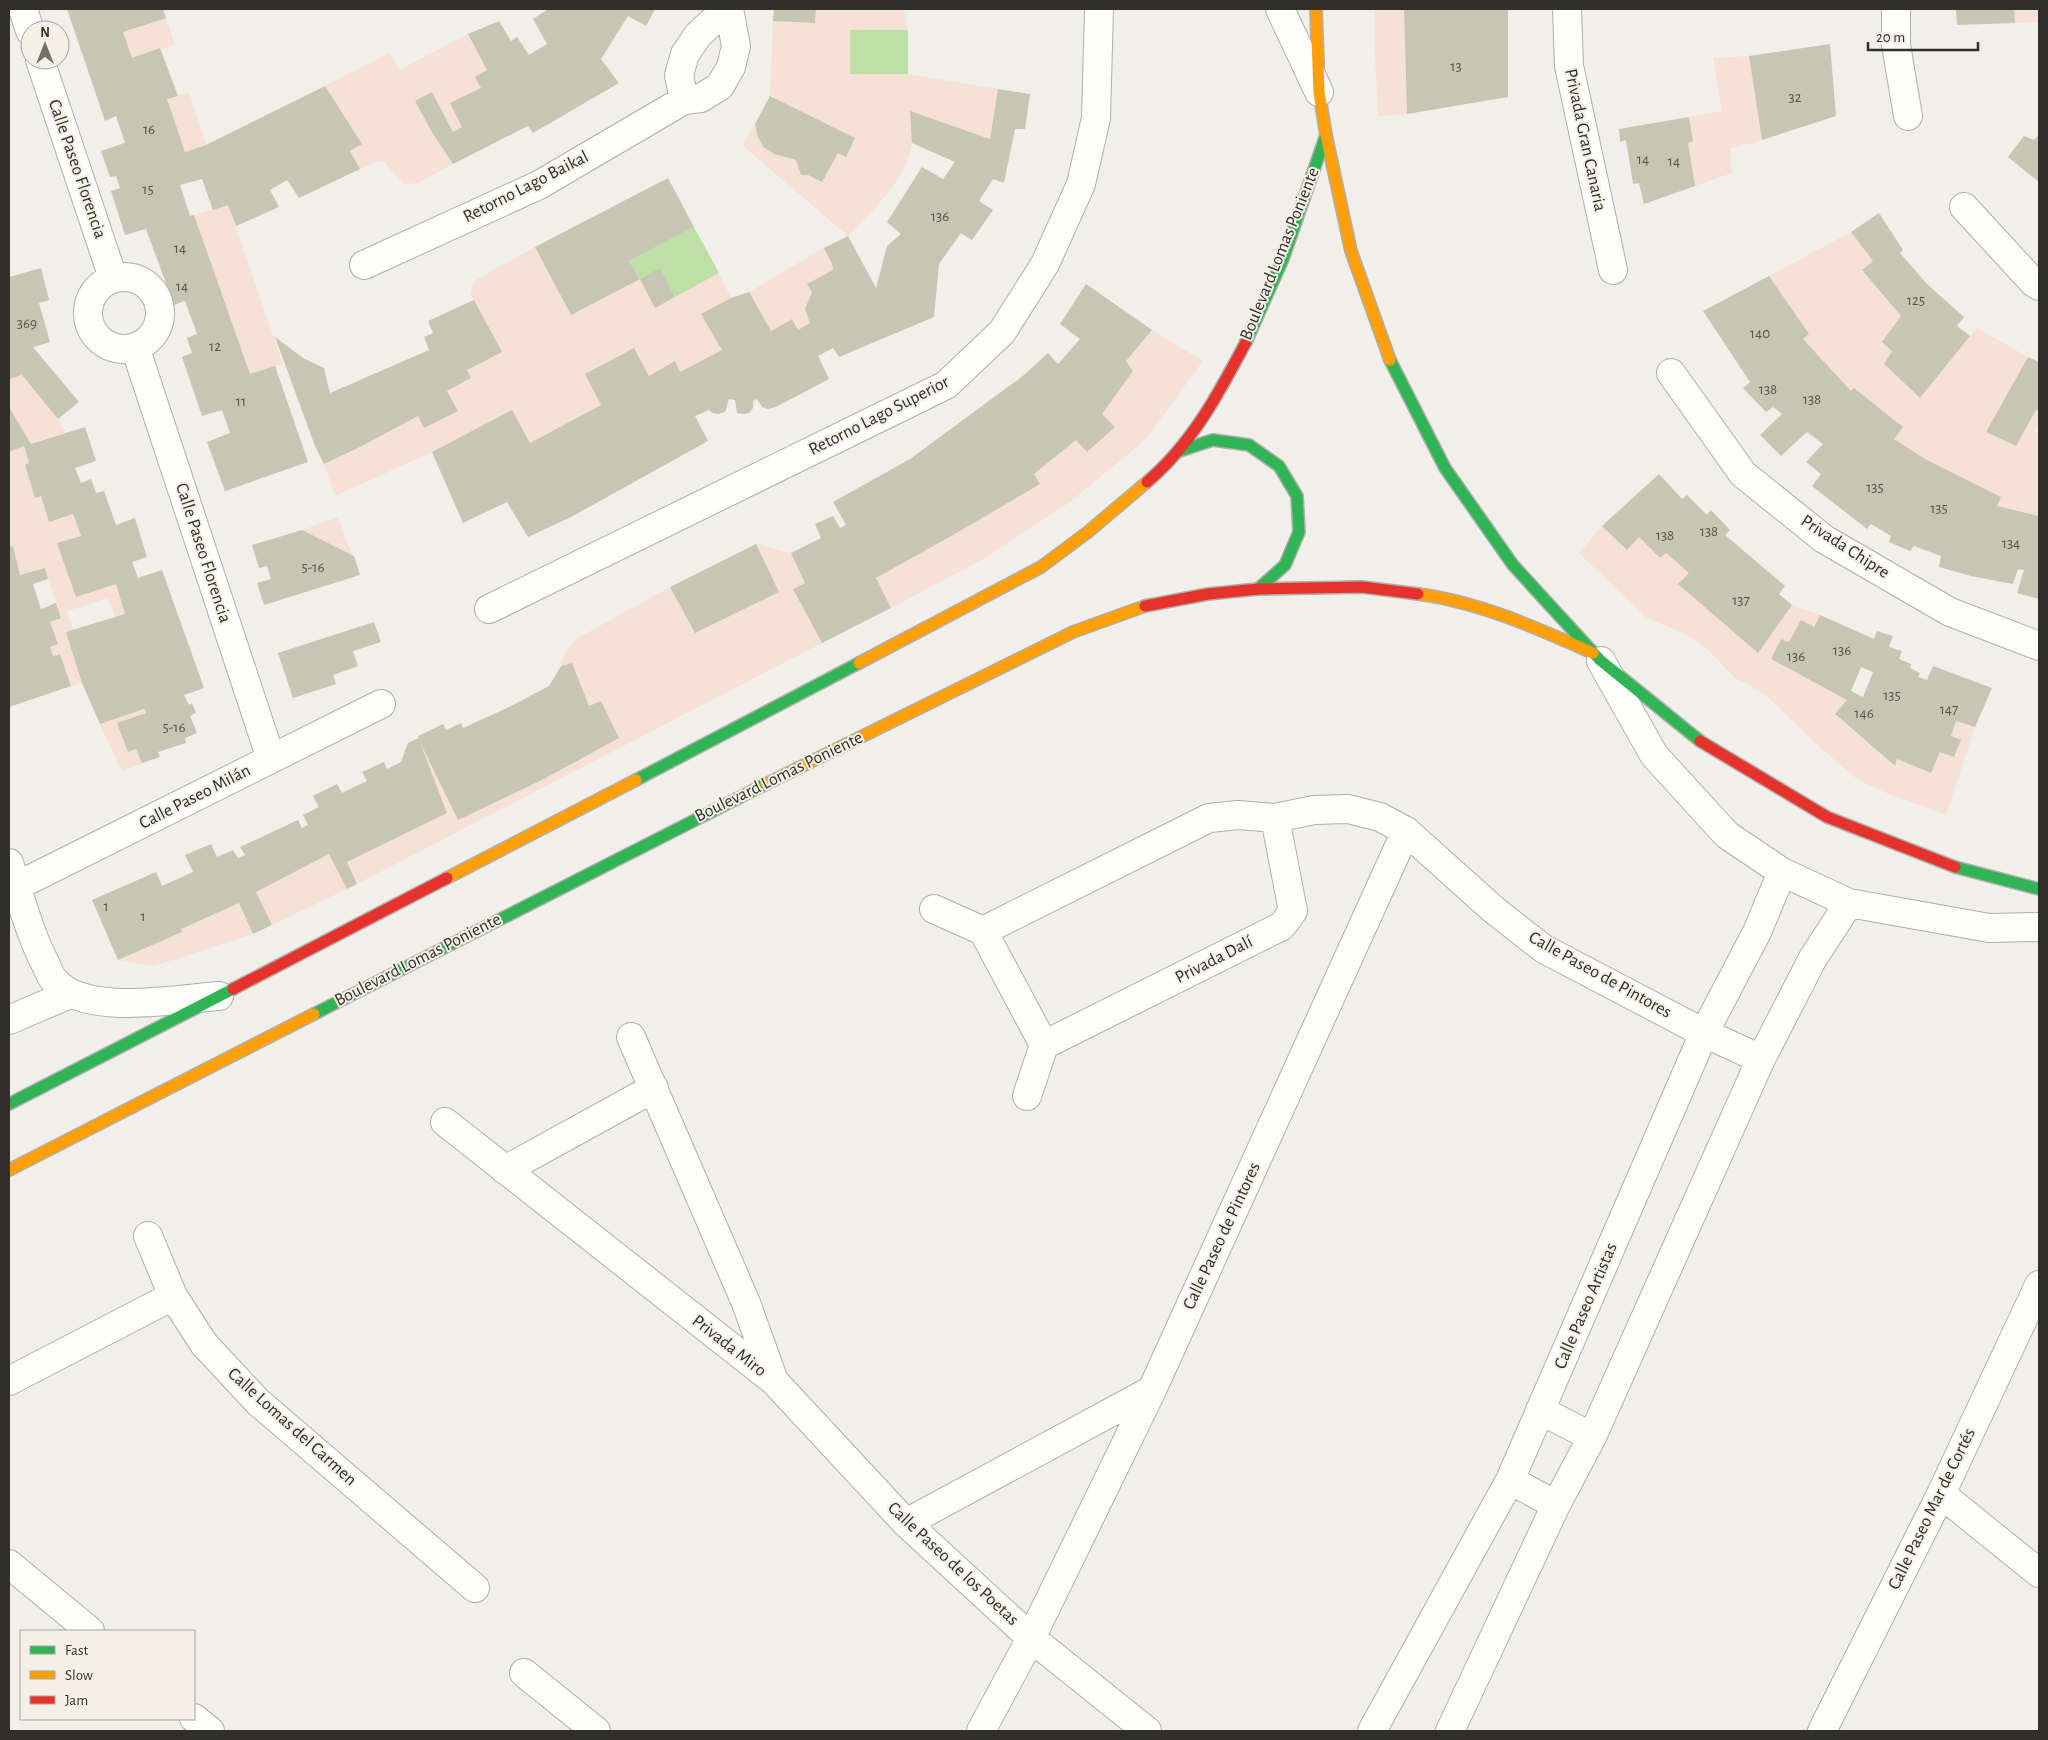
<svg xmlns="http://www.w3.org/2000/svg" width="2048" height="1740" viewBox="0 0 2048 1740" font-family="'Alegreya Sans',sans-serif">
<rect width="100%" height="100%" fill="#f0efea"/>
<path fill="#f7e0d5" d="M816,9h88l4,21h-58v44h58l90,15 -8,50 -80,-27c1,10 3,21 2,31 -5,35 -40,69 -64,93l-105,-90 12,-22c3,28 17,30 41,36l5,15h7l14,7 16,-29 17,-15 -85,-42 3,-75 42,2z
M1375,9h29l3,105 -29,2 -4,-82z
M2014,9h25v13l-24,1z
M166,18l9,27 -43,13 -9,-26z
M468,34l19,36 -12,7 6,11 -19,39 -9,5 -21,-40 -17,9 18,33 20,30 -33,18 -15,3 -23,-25 -22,9 -10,-18 12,-7 -37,-58 64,-33 10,17z
M1749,56l13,84 -32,9 2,24 -37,13 -7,-43 5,-2 -4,-24 33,-6 -9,-53z
M189,92l17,53 -21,7 -18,-53z
M228,205l55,159 -33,10 -56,-159z
M1851,232l22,29 -11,9 39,46 -9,35 -8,13 35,34 58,-70 51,29 -42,75 30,14 20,-36 3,1v11l-4,9 4,2v83l-42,-10 4,-9 -76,-38 -31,-20 9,-12 -49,-39 -3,3 -48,-52 5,-5 -39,-58z
M535,247l36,68 69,-36 16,28 63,-34 12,25 -29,16 20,36 -42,22 -5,-11 -26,15 -15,-27 -49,25 16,31 -71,38 -18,-33 -80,42 -97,44 -11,-32 34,-16 60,-32 40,-6 -11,-19 24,-12 -4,-9 7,-70 -4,-5 3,-11 6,-6z
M824,248l8,16 1,6 -26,14 5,8 -2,31 -12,7 -6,-11 -21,12 -22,-39z
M1152,330l51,31 -59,80 -74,61 -87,57 -92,49 -15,-30 77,-43 86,-51 -5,-10 42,-34 11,12 27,-25 -12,-13 31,-43 -7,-10z
M22,375l36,44 6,14 -33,11 -22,-37v-28z
M24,446l5,17 -4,2 10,32 6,-1 8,26 24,-8 8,22 -23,7 18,53 40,-12 9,30 -10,3 -7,-19 -41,13 6,19 -7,2 16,51 -11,3 -11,-32 -7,2 -3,-9v-25l11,-4 -16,-49 -25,6 -7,-29 -4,1v-95z
M338,517l14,38 -50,-25z
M1602,526l25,23 12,-12 21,21 6,-5 23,20 -11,11 80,69 34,-48 28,10 -6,12 -13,-6 -12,21 -8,-3 -10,20 76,41 -12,15 59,51 3,-7 34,14 9,-21 15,4 6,-16 -10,-4 5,-15 19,6 -29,88 -62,-23 -27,-13 -42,-36 -44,-43 -16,-12 -20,-10 -27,-28 -23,-16 -39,-17 -67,-64z
M756,544l35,9 14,30 -12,6 29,54 -465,241 -10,-22 100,-49 -28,-75 39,82 84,-40 77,-42 -18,-37 -12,5 -17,-43 -11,3c1,-13 8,-19 17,-28l92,-51 25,45 84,-40z
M144,709l2,4 -29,10 19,26 6,14 -20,8 -22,-47z
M329,854l18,35 -75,36 -16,-33z
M239,903l14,31 -99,32 -36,-6 64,-28 -1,-3z"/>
<path fill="#bee0a8" d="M850,30h58v44h-58z
M694,227l25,46 -44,24 -15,-28 -20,10 -11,-18z"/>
<path fill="#c6c6b2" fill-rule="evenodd" d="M67,9h96l3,9 -43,14 9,26 28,-10 18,48 -11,3 18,53 21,-7 119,-59 37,58 -12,7 10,18 -61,29 -12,-18 -17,10 9,17 -43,19 -8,-21 -15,5 -11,-31 -22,6 10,31 4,-1 56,159 25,-8 33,96 -83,29 -18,-49 23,-9 -8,-23 -20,6 -20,-59 10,-4 -5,-15 10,-4 -12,-33 -11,4 -28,-76 -21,6 -14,-44 9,-3 -4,-12 -6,1 -9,-26 24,-8 -9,-27 -11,5z
M548,9h107l-9,17 -18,-10 -27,43 18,24 -86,50 -5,-7 -75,38 -20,-30 -18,-33 17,-9 21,40 9,-5 -12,-24 31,-15 -6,-11 12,-7 -19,-36 31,-13 12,20 6,-4 12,18 18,-11 -14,-25z
M774,9h42l-1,14 -42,-2z
M1404,9h104v88l-101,17z
M1956,9h58l1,14 -58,2z
M1830,44l6,72 -74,24 -13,-84z
M998,89l32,5 -5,35h-10l-11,54 -11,-4 -14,22 14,9 -21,30 -11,-7 -22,31 -5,53 -95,40 -6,-9 -15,8 11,23 -53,28 -8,2 -6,-2 -5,-8 -4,2v7l-4,5 -5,1 -7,-1 -2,-13 -6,-1 -4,13 -7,2 -6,-1 -3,-3 -14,6 13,25 -137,76 -43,20 -21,-35 -44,21 -31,-71 80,-42 18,33 71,-38 -16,-31 49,-26 15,28 26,-15 5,11 42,-22 -21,-36 30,-16 18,-6 22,39 21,-12 6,11 12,-7 -5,-14 7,-17 -5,-8 26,-14 -1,-6 -8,-16 24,-12 28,52 11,-42 14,-12 -14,-12 35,-55 21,12 12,-17 -43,-19 -2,-32 80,28z
M770,96l85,42 -9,19 -8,-4 -16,29 -14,-7h-7l-5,-15 -22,-6 -11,-7 -6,-12 -2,-11z
M1689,117l4,24 -5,2 7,43 -51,18 -5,-21 -6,1 -7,-44 -6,2 -1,-13z
M2039,135v47l-31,-25 16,-21 10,4z
M668,178l26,49 -65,34 11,18 20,-11 15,29 -20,11 -15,-29 -69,36 -36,-68z
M1879,213l24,37 -3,3 27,31 37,33 -7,9 13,10 -50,62 -36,-34 8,-13 -10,-9 19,-26 -39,-46 11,-9 -22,-29z
M41,268l8,32 -10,3 11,39 -17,5 46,55 -21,17 -36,-44 -13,4v-102z
M1769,276l40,58 -6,5 48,52 3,-3 49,39 -9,12 31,20 76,38 -4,9 42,10v83l-22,-6 7,-23 -6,-1 -5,15 -42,-8 -32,-9 2,-11 -27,-10 -4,5 -21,-9 2,-6 -20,-12 -4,5 -55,-43 9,-12 -15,-12 17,-18 -16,-12 -26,24 -21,-21 22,-21 -9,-7 -7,5 -23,-24 7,-6 -47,-71z
M1086,284l66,46 -26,31 7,10 -31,43 13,13 -28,25 -11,-12 -42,34 6,10 -87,51 -77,43 15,30 -69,35 -29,-54 12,-6 -14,-30 30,-15 -6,-14 18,-8 7,12 6,-3 -13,-23 77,-43 114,-84 24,-22 10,11 22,-25 -20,-15z
M474,300l28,52 -35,18 4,8 -24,13 11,20 -34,17 -6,-12 -60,32 -34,16 -9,-18 -40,-109 28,21 21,10 6,25 99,-43 -5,-13 9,-4 -5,-12z
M2028,357l11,5v49l-3,-1 -20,36 -30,-14z
M9,407l22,37 54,-17 11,34 -21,7 6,15 10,-4 5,14 8,-2 12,34 19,-7 12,39 -15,5 6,16 24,-8 42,118 -20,7 5,10 3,-2 4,10 -6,3 7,17 -12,5 1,5 -28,9 2,5 -18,6 -6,-14 -8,3 -11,-29 29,-10 -2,-4 -44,15 -18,-41 -16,-51 59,-18 -9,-30 -40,13 -19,-54 24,-7 -8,-22 -24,8 -8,-26 -6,2 -10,-33 4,-2 -5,-17 -15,6z
M1659,474l23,25 5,-4 20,20 4,-5 19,20 -5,5 60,51 -6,8 13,11 -34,48 -80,-69 11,-11 -23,-20 -6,5 -21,-21 -12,13 -25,-24z
M302,530l52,26 6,19 -96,30 -7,-22 14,-4 -4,-13 -8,2 -7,-23z
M756,544l23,48 -84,41 -25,-46z
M13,546l7,29 25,-7 3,11 -15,5 8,25 15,-6 5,15 -11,4 8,22 -8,3 3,9 7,-2 11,32 -62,21v-160z
M1820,615l54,24 3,-8 16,5 -4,11 13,4 -3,8 12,5 -1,4 10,5 -2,4 9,3 6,-14 59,22 -17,39 -19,-6 -5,15 10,4 -7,17 -14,-5 -9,21 -34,-14 -2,7 -60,-52 12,-14 -76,-41 10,-20 8,3 12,-22 13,7zM1861,667l12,5 -10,25 -12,-6z
M374,622l7,20 -28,9 5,15 -25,9 3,9 -43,14 -15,-45z
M572,663l17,43 12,-5 18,37 -77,42 -84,40 -38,-78 27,71 -100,49 10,22 -10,5 -18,-35 -73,38 16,33 -19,9 -14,-31 -58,26 1,3 -64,28 -26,-60 64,-28 6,14 31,-14 -8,-17 26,-11 6,13 16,-7 5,8 7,-3 -5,-8 58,-27 4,8 6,-3 -5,-10 16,-8 -6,-11 24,-12 5,9 25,-12 -5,-9 22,-10 3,7 14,-7 7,-19 11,-5 -1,-2 25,-12 3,6 15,-7 2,5 44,-20 42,-22 12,-20z"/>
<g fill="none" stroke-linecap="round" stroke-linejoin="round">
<g stroke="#afaeaa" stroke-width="30">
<path id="street" d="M23,9l7,22
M1280,9l39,83
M1567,9l2,57 44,204
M1896,9v36l12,71
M40,60l73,218
M684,100l-5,-25 6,-21 13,-19 14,-13 17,-9
M1964,207l70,76 5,3
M364,265l175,-80 145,-85 17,-2 19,-12 11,-19 5,-21 -7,-37
M88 313a36 36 0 1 1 72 0a36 36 0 1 1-72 0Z
M135,347l136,412
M1671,373l72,101 81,65 126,73 89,34
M489,609l457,-224 56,-53 43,-68 36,-80 15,-66 3,-109
M1601,661l53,94 73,80 55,37 67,31 140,25 50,-1
M9,863c11,33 20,69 36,100 3,6 5,13 9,17 29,37 123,19 165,16
M9,890l372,-186
M934,909l49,22 61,114
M983,931l226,-113 29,-3 37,3 39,-8 34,-1 32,8 26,14 88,79 50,39 160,84 57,26
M9,1020l61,-26
M631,1037l115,266 28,78
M1027,1096l17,-51 238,-119 11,-15 -18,-93
M445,1122l329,259 132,142 125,115 116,93
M505,1170l149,-82
M148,1236l25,60 31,48 54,58 217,186
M9,1381l164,-85
M1540,1410l52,27
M1510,1480l46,25
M1941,1494l98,79
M906,1523l246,-133
M9,1564l81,67
M524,1673l72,58
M194,1718l16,13
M981,1731l50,-93 121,-248 254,-559
M1372,1731l138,-251 194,-447 53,-101 25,-60
M1450,1731l106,-226 36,-68 169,-378 52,-101 36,-55
M1822,1731l119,-237 98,-209"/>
</g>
<g stroke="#afaeaa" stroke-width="14">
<path id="fast" d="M1246,342l37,-83 43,-124
M1390,360l55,108 68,97 87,95 100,81
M1179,451l34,-11 36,5 30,21 18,30 2,36 -14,33 -27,24
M636,780l223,-117
M1955,867l84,22
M314,1014l452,-230
M9,1104l224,-115"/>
</g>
<g stroke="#afaeaa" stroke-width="14">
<path id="slow" d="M1316,9l3,83 7,43 25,116 39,109
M1418,594c61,8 119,34 175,59
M859,663l182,-96 47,-35 59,-50
M766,784l307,-152 72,-26
M447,878l189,-98
M9,1170l305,-156"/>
</g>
<g stroke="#afaeaa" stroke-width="14">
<path id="jam" d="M1147,482c45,-38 72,-89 99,-140
M1145,606l63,-12 50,-5 104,-2 56,7
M1700,741l127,76 128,50
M233,989l214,-111"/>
</g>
<use href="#street" stroke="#fdfdfc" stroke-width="28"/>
<use href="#fast" stroke="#30b455" stroke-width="11"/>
<use href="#slow" stroke="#ff9f0a" stroke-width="11"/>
<use href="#jam" stroke="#e5322d" stroke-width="11"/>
</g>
<g text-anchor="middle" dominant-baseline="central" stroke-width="4" stroke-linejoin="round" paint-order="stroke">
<g font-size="15" fill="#56554d">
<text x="1456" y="66">13</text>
<text x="1795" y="97">32</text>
<text x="149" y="129">16</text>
<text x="1643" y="159">14</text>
<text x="1674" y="161">14</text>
<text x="148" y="189">15</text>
<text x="940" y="216">136</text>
<text x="180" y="248">14</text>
<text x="182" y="286">14</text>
<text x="1916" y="300">125</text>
<text x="27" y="323">369</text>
<text x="1760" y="333">140</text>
<text x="215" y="346">12</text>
<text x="1768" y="389">138</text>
<text x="1812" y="399">138</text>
<text x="241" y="401">11</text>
<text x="1875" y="487">135</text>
<text x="1939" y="508">135</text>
<text x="1709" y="531">138</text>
<text x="1665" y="535">138</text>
<text x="2011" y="543">134</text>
<text x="313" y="567">5-16</text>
<text x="1741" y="600">137</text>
<text x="1842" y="650">136</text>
<text x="1796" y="656">136</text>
<text x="1892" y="695">135</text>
<text x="1949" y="709">147</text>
<text x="1864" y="713">146</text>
<text x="174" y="727">5-16</text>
<text x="106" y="906">1</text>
<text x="143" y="916">1</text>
</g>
<g font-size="18" fill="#302f2b" stroke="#f4f0e6">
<text transform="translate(1585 140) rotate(78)">Privada Gran Canaria</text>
<text transform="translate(77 169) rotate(71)">Calle Paseo Florencia</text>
<text transform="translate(526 187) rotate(-27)">Retorno Lago Baikal</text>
<text transform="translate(1280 254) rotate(-68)">Boulevard Lomas Poniente</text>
<text transform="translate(879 416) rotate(-27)">Retorno Lago Superior</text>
<text transform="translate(1845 547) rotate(33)">Privada Chipre</text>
<text transform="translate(203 553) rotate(72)">Calle Paseo Florencia</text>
<text transform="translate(779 777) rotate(-26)">Boulevard Lomas Poniente</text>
<text transform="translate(195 797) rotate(-27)">Calle Paseo Milán</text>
<text transform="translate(418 960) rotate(-27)">Boulevard Lomas Poniente</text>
<text transform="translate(1214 960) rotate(-27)">Privada Dalí</text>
<text transform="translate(1600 975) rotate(29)">Calle Paseo de Pintores</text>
<text transform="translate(1222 1236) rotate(-65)">Calle Paseo de Pintores</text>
<text transform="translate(1586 1306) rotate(-67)">Calle Paseo Artistas</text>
<text transform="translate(729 1346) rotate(38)">Privada Miro</text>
<text transform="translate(292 1427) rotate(42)">Calle Lomas del Carmen</text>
<text transform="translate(1932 1509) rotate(-64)">Calle Paseo Mar de Cortés</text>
<text transform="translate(953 1564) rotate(43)">Calle Paseo de los Poetas</text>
</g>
</g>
<rect width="2048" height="1740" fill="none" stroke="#302f2b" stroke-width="20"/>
<rect x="20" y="1630" width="175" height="90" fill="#f4f0e6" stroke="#a6a39b"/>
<rect x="30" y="1646" width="25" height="8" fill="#30b455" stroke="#a6a39b"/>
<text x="65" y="1655" font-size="15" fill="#302f2b">Fast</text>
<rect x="30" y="1671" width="25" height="8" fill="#ff9f0a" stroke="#a6a39b"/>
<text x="65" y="1680" font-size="15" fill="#302f2b">Slow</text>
<rect x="30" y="1696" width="25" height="8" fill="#e5322d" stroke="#a6a39b"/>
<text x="65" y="1705" font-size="15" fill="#302f2b">Jam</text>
<g transform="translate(45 45)"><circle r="24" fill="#f4f0e6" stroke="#a6a39b"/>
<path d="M0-4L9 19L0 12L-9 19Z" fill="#73726e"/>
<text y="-8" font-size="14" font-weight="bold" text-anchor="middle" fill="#302f2b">N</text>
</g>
<path d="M1868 42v8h110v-8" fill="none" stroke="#302f2b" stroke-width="2.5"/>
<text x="1876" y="42" font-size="15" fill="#302f2b" stroke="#f4f0e6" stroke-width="4" paint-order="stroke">20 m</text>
</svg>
